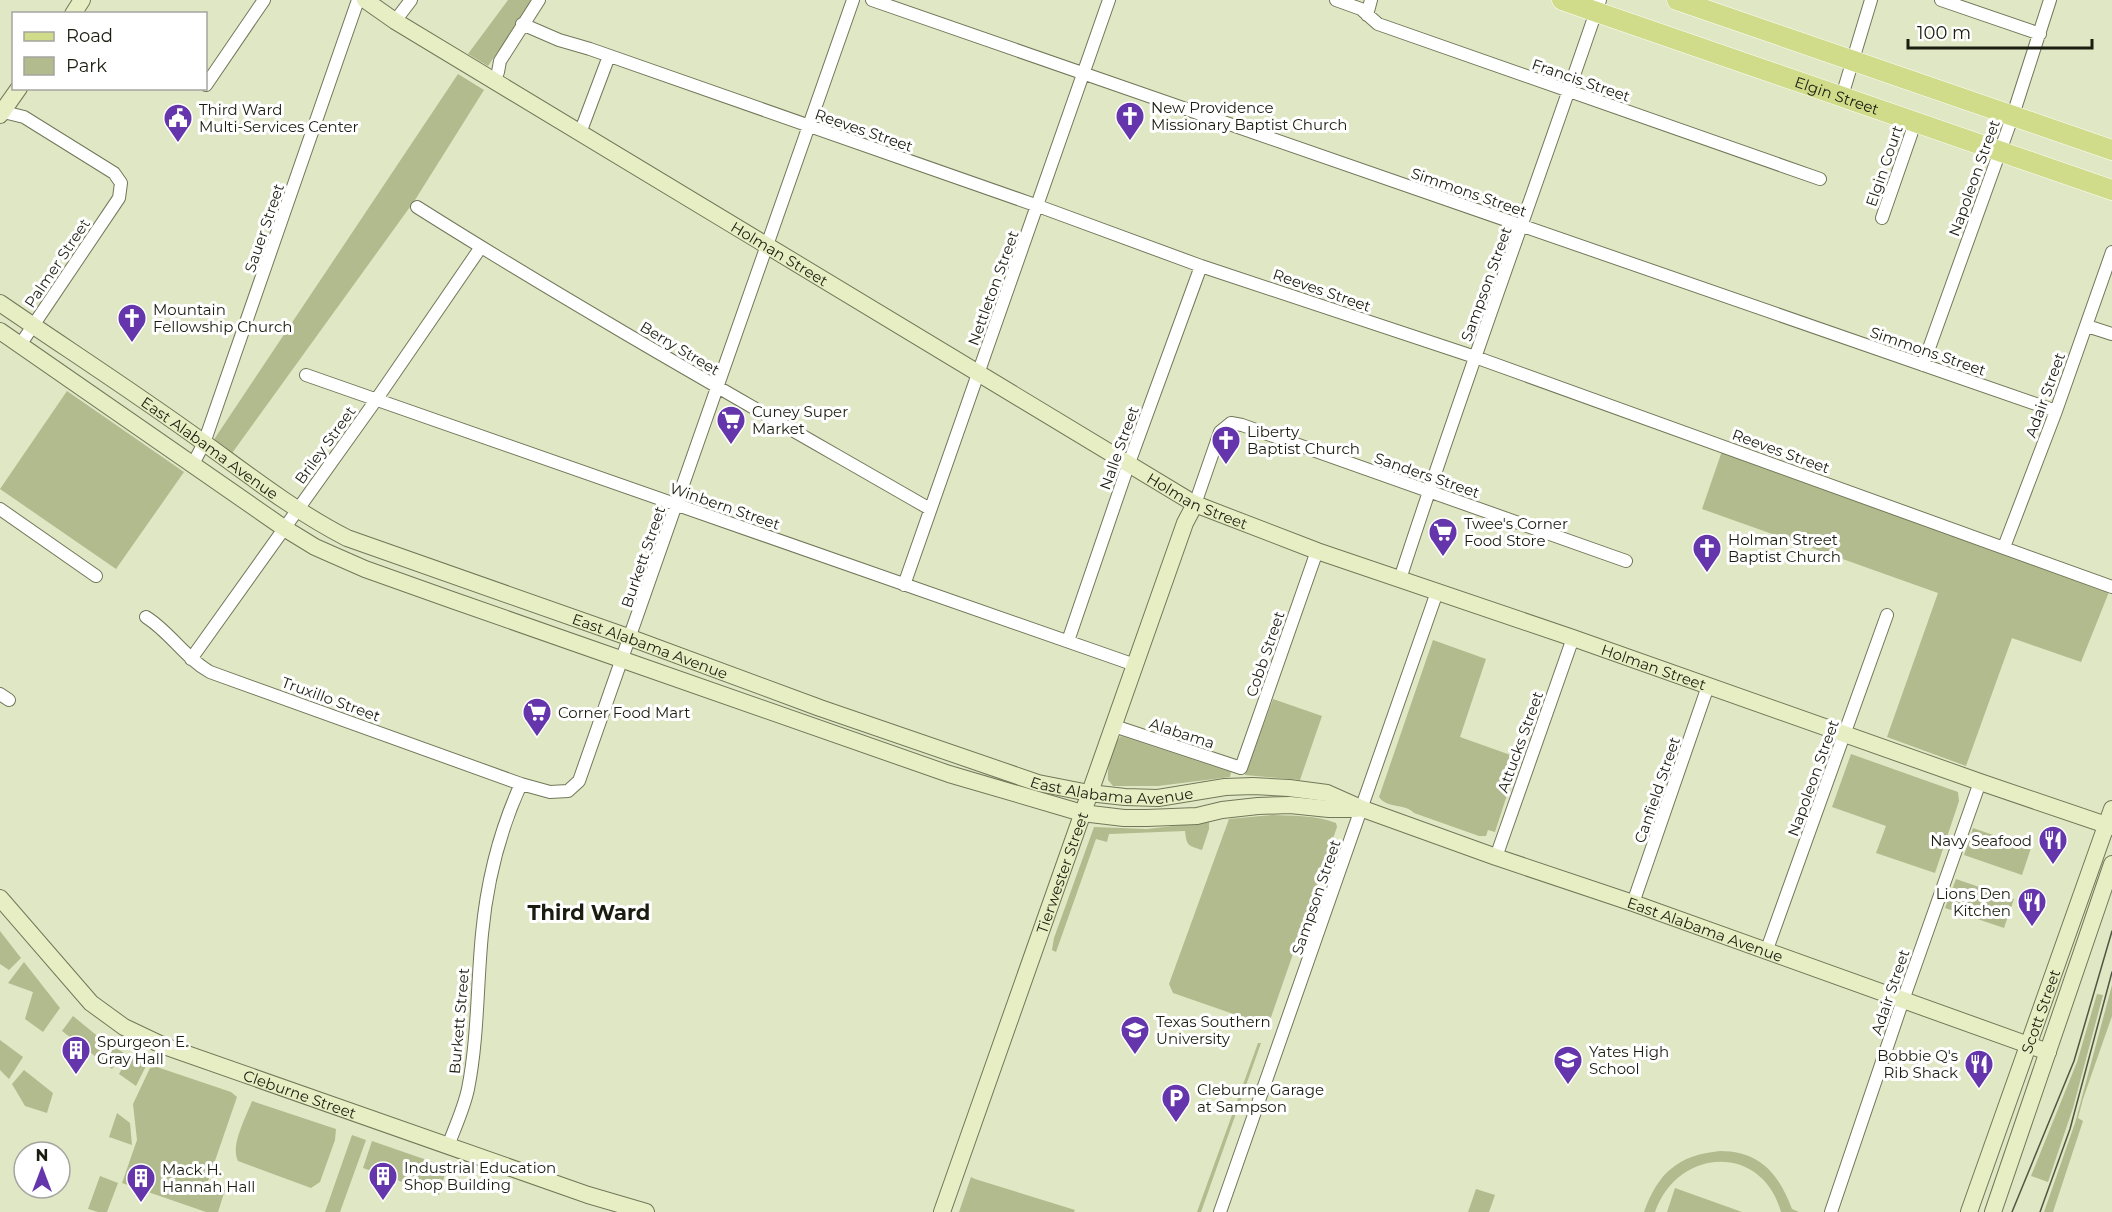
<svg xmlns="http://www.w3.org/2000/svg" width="2112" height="1212" viewBox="0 0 2112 1212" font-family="Montserrat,sans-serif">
<rect width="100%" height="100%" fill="#e0e7c5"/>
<path fill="#b2bb8d" d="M508,0h26l-46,66 -20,-12z
M458,74l26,16 -69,110 -185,256 -17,-15z
M67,391l117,81 -68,97 -116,-80z
M1722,451l387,141 -28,70 -69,-24 -46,128 -79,-29 51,-144 -236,-84z
M1433,640l53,19 -26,78 59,21 -24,74 -7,-2 -2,6h-7l-65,-23c-9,-10 -27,-4 -35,-16z
M1273,699l49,17 -22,64 -55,-5z
M1121,736l110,36 -1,5 -72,9h-45l-5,-6c-1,-13 4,-35 13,-44z
M1851,754l107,38 1,9 -24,72 -59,-20 10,-27 -54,-19z
M1272,815c20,1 45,0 64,8l1,4 -69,199 -95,-33 -4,-9 60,-165z
M1209,822v7l-7,21c-15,-5 -15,-4 -17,-19l-76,3 -2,8 -11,-3 -40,113 -4,-2 2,-12 40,-111 53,2z
M1973,828l58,20 -9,27 -58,-20z
M1956,879l58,20 -10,29 -59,-20z
M0,931l21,27 -12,12 -9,-6z
M24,962l36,46 -17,24 -18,-13 8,-27 -25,-9z
M2112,985v31l-29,83 -5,19 5,3 -30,91h-9l31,-89z
M2097,994l6,1 -30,113 -25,74 -17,-6 46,-114z
M73,1016l22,18 29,19 -12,16 -50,-38z
M0,1040l23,17 -14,22 -9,-9z
M1258,1043h3l-60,169h-4z
M129,1056h4l13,10 -10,20 -17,-12z
M157,1067l74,25 6,5 -30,87 18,6 -7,22h-12l-84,-29 15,-43 -4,-36 17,-36z
M24,1070l29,23 -6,20 -22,-7 -13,-22z
M252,1101l84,28 -1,11 -15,42 -9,6 -73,-27c-8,-15 8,-44 14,-60z
M117,1113l13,10 2,22 -23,-8z
M352,1135l14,5 -26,72h-15z
M372,1141l75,26 -8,28 -76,-27z
M1720,1151c40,0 59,23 72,58l7,3h-18c-19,-69 -103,-65 -126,0h-11c14,-39 34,-57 76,-61z
M100,1176l18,7 -11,29h-9l-10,-3z
M971,1177l4,2 100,31 -1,2h-115z
M1675,1188l67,24h-75z
M1476,1189l19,6 -6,17h-21z"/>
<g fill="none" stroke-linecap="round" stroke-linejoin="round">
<g stroke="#717859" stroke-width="14">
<path id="street" d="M872,0l1184,411
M1336,0l25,9 17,15 442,155
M1941,0l99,34
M1367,15l4,-15
M395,21l16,-21
M522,24l37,16 31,9 448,157 163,60 274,91 637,230
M494,81l4,-9 2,-11 39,-61
M206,85l58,-85
M1842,96l29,-96
M0,111l24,6 90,56 7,10 -2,15 -99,147
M580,133l29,-77
M417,207c168,106 341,203 513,302
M1882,218l33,-95
M2087,326l25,8
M1923,365l90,-250 37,-115
M306,375l829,290
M193,464l11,-21 154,-443
M1195,504l25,-72 11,-9 11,2 384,136
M0,509l96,67
M2004,547l52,-136 56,-159
M1400,579c63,-194 134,-386 200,-579
M904,585l205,-585
M146,617c24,15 39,41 64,55l311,112 29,8 18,-1 11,-10 274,-781
M1068,641l61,-178 72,-197
M191,659l185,-259 105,-153
M0,694l9,6
M1114,726l127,42 76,-217
M1496,857l77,-219
M1633,903l75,-217
M1766,952l121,-337
M448,1146c7,-19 16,-38 20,-57 10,-50 9,-104 14,-155 5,-53 17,-102 39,-150
M1220,1212l217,-620
M1831,1212l72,-212 77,-218"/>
</g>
<g stroke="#717859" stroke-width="18">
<g id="secondary">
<path id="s1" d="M365,0l30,21 800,483 122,47 256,87 407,144 132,45"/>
<path d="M73,14l9,-14"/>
<path d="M0,115l19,-27"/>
<path id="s2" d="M0,303c67,46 137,91 203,139 47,34 93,70 144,96l284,100 189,70 218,75 51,10 36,4 33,1 67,-11 28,-1 36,2 38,5 36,16 133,48 137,46 415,149"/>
<path d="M0,331l284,197 31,19 50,22 87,31 497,174 133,39 42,5h23l50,-2 25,-6 36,-4 32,-1 39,4h27"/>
<path id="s3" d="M0,898l91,105 33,24 40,19 424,149 58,17"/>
<path id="s4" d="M942,1212l243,-689 10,-19"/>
<path id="s5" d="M1969,1212l143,-403"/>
<path d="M1993,1212l119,-348"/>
</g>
</g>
<g stroke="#fff" stroke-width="21">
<g id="primary">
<path id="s6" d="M1562,0l550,190"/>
<path d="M1677,0l435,150"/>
</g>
</g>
<use href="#street" stroke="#fff" stroke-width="12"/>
<use href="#secondary" stroke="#e8eec4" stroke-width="16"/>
<use href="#primary" stroke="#d0dc89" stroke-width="20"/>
<path stroke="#525542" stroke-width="1.5" d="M2012,1212l62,-151 38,-130
M2040,1212l30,-83 42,-157"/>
</g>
<defs>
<g id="church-pin" transform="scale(1.5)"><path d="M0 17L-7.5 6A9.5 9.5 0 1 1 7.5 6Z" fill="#6535ac" stroke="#fff"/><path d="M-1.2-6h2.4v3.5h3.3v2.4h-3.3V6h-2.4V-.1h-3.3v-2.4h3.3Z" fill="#fff"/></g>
<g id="civic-pin" transform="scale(1.5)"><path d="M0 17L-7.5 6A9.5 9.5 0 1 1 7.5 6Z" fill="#6535ac" stroke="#fff"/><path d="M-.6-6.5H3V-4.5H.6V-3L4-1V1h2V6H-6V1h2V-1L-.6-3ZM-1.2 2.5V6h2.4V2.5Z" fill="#fff"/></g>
<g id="supermarket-pin" transform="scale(1.5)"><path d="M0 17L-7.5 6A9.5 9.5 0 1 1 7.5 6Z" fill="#6535ac" stroke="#fff"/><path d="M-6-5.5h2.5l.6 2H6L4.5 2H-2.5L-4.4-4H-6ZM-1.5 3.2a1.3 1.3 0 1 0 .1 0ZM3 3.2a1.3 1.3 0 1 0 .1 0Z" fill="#fff"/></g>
<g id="restaurant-pin" transform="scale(1.5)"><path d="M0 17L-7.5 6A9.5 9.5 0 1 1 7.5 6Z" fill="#6535ac" stroke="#fff"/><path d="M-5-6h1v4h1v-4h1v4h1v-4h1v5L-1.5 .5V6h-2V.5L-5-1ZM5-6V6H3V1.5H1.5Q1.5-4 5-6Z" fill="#fff"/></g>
<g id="university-pin" transform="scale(1.5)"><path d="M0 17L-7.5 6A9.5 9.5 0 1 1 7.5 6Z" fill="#6535ac" stroke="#fff"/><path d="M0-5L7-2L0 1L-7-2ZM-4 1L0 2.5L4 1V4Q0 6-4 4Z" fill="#fff"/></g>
<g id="building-pin" transform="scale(1.5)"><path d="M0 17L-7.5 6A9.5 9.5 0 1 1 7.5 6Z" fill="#6535ac" stroke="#fff"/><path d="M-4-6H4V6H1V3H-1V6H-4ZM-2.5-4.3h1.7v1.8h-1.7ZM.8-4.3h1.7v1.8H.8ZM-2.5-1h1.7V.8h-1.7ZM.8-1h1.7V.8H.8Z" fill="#fff"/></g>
<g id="school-pin" transform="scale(1.5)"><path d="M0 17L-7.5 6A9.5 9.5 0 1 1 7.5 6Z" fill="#6535ac" stroke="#fff"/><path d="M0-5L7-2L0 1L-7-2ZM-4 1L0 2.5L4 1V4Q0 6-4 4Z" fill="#fff"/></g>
<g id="parking-pin" transform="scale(1.5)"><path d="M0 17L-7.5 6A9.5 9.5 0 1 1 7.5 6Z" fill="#6535ac" stroke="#fff"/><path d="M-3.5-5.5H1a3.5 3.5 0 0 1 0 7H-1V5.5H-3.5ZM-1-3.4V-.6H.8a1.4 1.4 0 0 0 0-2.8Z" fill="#fff"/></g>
</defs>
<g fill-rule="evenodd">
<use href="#church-pin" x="1130" y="116"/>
<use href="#civic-pin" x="178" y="118"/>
<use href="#church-pin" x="132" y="318"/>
<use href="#supermarket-pin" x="731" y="420"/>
<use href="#church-pin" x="1226" y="440"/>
<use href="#supermarket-pin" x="1443" y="532"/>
<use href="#church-pin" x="1707" y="548"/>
<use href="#supermarket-pin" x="537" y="712"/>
<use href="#restaurant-pin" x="2053" y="840"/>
<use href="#restaurant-pin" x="2032" y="902"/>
<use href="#university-pin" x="1135" y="1030"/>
<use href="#building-pin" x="76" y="1050"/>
<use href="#school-pin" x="1568" y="1060"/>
<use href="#restaurant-pin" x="1979" y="1064"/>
<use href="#parking-pin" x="1176" y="1098"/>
<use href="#building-pin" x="383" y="1176"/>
<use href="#building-pin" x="141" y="1178"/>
</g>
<g text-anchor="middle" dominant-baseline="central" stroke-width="6" stroke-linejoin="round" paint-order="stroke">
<g font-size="15" fill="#1b1d10" stroke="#fff">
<text transform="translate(1581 80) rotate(19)">Francis Street</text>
<text stroke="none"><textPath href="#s6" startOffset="291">Elgin Street</textPath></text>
<text transform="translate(864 130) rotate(19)">Reeves Street</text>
<text transform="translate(1884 166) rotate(-71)">Elgin Court</text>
<text transform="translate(1974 178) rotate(-70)">Napoleon Street</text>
<text transform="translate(1469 192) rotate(19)">Simmons Street</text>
<text transform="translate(264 228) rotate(-71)">Sauer Street</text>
<text stroke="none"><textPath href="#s1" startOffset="486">Holman Street</textPath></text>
<text transform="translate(57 263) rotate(-56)">Palmer Street</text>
<text transform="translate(1486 284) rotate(-70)">Sampson Street</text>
<text transform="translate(993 288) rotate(-70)">Nettleton Street</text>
<text transform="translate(1322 290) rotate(19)">Reeves Street</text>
<text transform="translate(680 348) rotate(31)">Berry Street</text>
<text transform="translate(1928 351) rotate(19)">Simmons Street</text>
<text transform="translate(2045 395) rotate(-70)">Adair Street</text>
<text transform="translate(325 445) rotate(-54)">Briley Street</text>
<text stroke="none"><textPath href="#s2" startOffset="255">East Alabama Avenue</textPath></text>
<text transform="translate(1119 448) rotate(-70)">Nalle Street</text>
<text transform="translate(1781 451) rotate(20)">Reeves Street</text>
<text transform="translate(1427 475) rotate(19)">Sanders Street</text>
<text stroke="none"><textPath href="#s1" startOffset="972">Holman Street</textPath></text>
<text transform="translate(725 506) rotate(19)">Winbern Street</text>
<text transform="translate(643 557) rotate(-71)">Burkett Street</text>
<text stroke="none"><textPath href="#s2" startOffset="741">East Alabama Avenue</textPath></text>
<text transform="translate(1265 654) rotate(-71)">Cobb Street</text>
<text stroke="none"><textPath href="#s1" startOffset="1458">Holman Street</textPath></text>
<text transform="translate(331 699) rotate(20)">Truxillo Street</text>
<text transform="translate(1182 733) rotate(18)">Alabama</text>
<text transform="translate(1520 742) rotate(-70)">Attucks Street</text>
<text transform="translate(1813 778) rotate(-70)">Napoleon Street</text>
<text stroke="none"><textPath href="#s2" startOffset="1227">East Alabama Avenue</textPath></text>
<text transform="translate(1657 790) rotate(-71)">Canfield Street</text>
<text stroke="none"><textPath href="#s4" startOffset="360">Tierwester Street</textPath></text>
<text transform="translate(1316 897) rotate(-71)">Sampson Street</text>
<text stroke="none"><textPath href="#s2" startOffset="1846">East Alabama Avenue</textPath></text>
<text transform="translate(1890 992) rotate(-71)">Adair Street</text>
<text stroke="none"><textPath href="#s5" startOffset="213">Scott Street</textPath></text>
<text transform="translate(459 1021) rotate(-85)">Burkett Street</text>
<text stroke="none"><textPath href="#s3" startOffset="368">Cleburne Street</textPath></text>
</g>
<g font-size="15" fill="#1b1d10" stroke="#fff" text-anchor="start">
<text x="1151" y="107">New Providence<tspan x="1151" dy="17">Missionary Baptist Church</tspan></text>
<text x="199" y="109">Third Ward<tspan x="199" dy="17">Multi-Services Center</tspan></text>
<text x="153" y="309">Mountain<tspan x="153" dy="17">Fellowship Church</tspan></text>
<text x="752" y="411">Cuney Super<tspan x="752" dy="17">Market</tspan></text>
<text x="1247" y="431">Liberty<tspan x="1247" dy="17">Baptist Church</tspan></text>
<text x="1464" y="523">Twee's Corner<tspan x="1464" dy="17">Food Store</tspan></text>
<text x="1728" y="539">Holman Street<tspan x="1728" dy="17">Baptist Church</tspan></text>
<text x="558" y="712">Corner Food Mart</text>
<text x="2032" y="840" text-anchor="end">Navy Seafood</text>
<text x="2011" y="893" text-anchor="end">Lions Den<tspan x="2011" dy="17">Kitchen</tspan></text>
<text x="1156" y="1021">Texas Southern<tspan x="1156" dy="17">University</tspan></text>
<text x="97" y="1041">Spurgeon E.<tspan x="97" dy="17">Gray Hall</tspan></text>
<text x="1589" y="1051">Yates High<tspan x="1589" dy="17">School</tspan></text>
<text x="1958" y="1055" text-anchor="end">Bobbie Q's<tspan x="1958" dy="17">Rib Shack</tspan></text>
<text x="1197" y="1089">Cleburne Garage<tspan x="1197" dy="17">at Sampson</tspan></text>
<text x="404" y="1167">Industrial Education<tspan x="404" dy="17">Shop Building</tspan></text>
<text x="162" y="1169">Mack H.<tspan x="162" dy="17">Hannah Hall</tspan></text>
</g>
<g font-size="21" font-weight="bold" fill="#1b1d10" stroke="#fff">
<text x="589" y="912">Third Ward</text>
</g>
</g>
<rect x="12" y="12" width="195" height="78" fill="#ffffff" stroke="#a4a59f" stroke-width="1.5"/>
<rect x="24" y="32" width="30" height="9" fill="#d0dc89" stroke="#a4a59f" stroke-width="1.5"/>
<text x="66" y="42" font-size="18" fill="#1b1d10">Road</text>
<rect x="24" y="57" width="30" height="18" fill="#b2bb8d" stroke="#a4a59f" stroke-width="1.5"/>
<text x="66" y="72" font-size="18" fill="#1b1d10">Park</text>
<g transform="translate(42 1170)"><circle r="28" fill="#ffffff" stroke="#a4a59f" stroke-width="1.5"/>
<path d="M0-4.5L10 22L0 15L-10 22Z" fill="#6535ac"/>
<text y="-9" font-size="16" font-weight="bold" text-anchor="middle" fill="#1b1d10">N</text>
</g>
<path d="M1908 39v9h184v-9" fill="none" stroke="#1b1d10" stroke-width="3"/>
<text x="1917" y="39" font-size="18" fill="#1b1d10" stroke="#ffffff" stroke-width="4.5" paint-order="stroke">100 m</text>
</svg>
